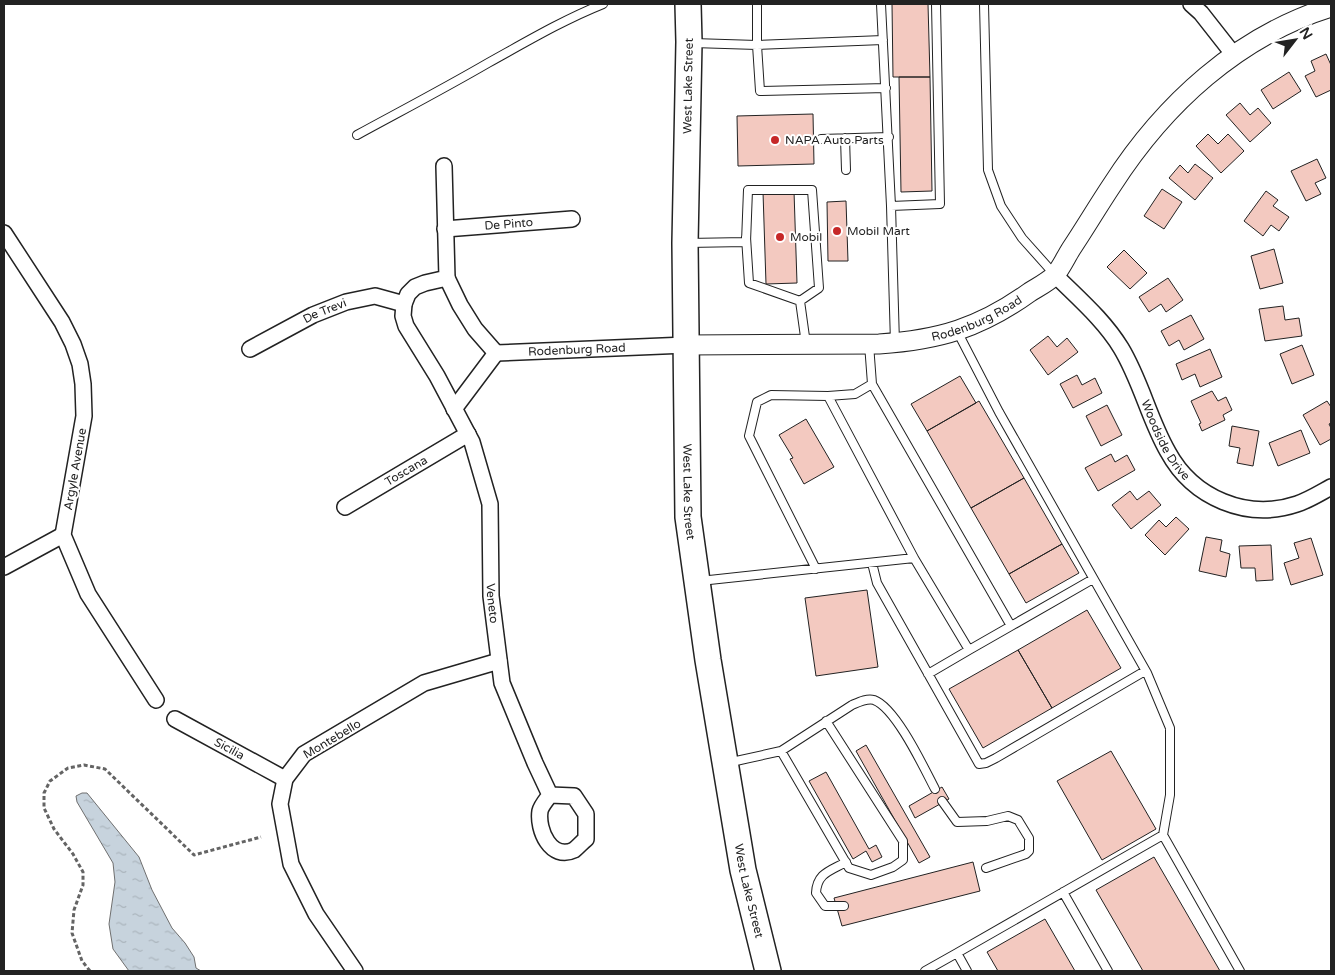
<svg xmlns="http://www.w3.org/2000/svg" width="1335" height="975" viewBox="0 0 1335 975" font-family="'Varela Round',sans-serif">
<defs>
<pattern id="water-ripples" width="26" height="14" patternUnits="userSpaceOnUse" patternTransform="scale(1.25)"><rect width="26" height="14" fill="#c7d3dd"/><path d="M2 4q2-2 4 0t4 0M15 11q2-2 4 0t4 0" fill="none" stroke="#abb5bd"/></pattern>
</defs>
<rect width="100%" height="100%" fill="#fff"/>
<path fill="url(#water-ripples)" stroke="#6f6f6f" d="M82,793h5l52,64 13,33 20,38 13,15 9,14 2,11 5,3h-72l-16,-22 -4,-25 6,-42 -2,-19 -36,-61 -1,-6z"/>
<path fill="#f3c9c0" stroke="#222" d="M892,4h36l2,73h-37z
M1326,54l5,11v25l-15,7 -11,-21 10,-5 -4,-10z
M1289,72l12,19 -28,18 -12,-19z
M899,77h31l2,114 -31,1z
M1240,103l10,12 8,-7 13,15 -21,19 -24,-27z
M813,114l1,50 -76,2 -1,-50z
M1208,134l10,10 10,-10 16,17 -23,22 -25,-27z
M1317,159l9,19 -11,5 6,11 -15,7 -15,-30z
M1195,164l18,14 -18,22 -26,-22 11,-13 8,8z
M1162,189l20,13 -18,27 -20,-13z
M794,191l3,92 -31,1 -3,-92z
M1266,191l12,9 -5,6 16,11 -10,14 -8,-6 -8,11 -19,-15z
M846,201l2,60h-20l-1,-59z
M1274,249l9,34 -23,6 -9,-33z
M1124,250l23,23 -17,16 -23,-22z
M1168,278l15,22 -17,12 -5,-8 -12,8 -10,-15z
M1283,306l2,14 14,-2 3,18 -37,5 -6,-32z
M1191,315l13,24 -20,11 -5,-10 -10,6 -8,-15z
M1048,336l9,11 10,-9 11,14 -30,23 -18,-25z
M1302,345l12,30 -22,9 -12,-30z
M1210,349l12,28 -22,10 -5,-13 -13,6 -6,-16z
M1077,375l5,10 13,-7 7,15 -29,15 -13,-24z
M960,376l16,27 -49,28 -16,-27z
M1212,391l6,10 8,-4 6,13 -9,5 2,5 -23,11 -3,-7 2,-1 -10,-22z
M979,401l45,77 -53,30 -44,-77z
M1327,401l4,6v16l-2,1 2,4v11l-11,6 -17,-30z
M1107,405l15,30 -21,11 -15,-30z
M806,419l28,48 -30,17 -14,-25 3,-1 -14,-23z
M1232,426l27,5 -6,35 -16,-3 3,-15 -11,-2z
M1301,430l9,23 -32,13 -9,-23z
M1111,454l4,8 12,-7 8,15 -37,21 -13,-23z
M1024,478l38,66 -53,30 -38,-66z
M1130,491l7,9 12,-9 12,14 -30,24 -19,-24z
M1176,517l13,12 -24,26 -20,-20 14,-15 7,7z
M1206,537l16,3 -2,11 10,3 -4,23 -27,-6z
M1311,538l12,37 -32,10 -7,-22 15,-5 -5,-15z
M1062,544l17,29 -53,30 -17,-29z
M1271,545l2,35 -17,1 -1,-13h-14l-2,-22z
M867,590l11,77 -62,9 -11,-78z
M1087,610l34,58 -69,40 -34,-58z
M1018,650l34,58 -69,40 -34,-59z
M866,745l64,112 -11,6 -63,-112z
M1111,751l45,78 -54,31 -45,-79z
M826,772l43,77 7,-4 6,12 -10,5 -6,-11 -13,8 -44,-78z
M942,787l7,12 -34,19 -6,-12z
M1154,857l66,114h-77l-47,-81z
M973,862l7,29 -138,35 -8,-28z
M1045,919l30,52h-77l-11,-19z"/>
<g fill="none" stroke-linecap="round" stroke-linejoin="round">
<g stroke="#222" stroke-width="10">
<path id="service" d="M881,4l10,202
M984,4l4,166 13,36 21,32 33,37
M883,40l-126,5 3,46 126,-3
M693,43l64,2v-41
M357,135c44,-24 88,-47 131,-72 38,-21 75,-43 115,-59
M845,138l1,32
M821,139l68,-2
M746,237l3,46 51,18
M687,243l59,-1 2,-52h64l7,98 -19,13 6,43
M957,331l42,81 148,261 23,55v67l-7,40
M895,343l-4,-137 49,-2 -4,-200
M869,344l3,40 139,242 82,-47
M872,384l-17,10 -27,2 86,162
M872,563l5,20 102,181 7,-1 10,-5 149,-87
M816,569l-67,-133 8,-34 14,-7 57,1
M700,581l214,-23 55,92 42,-24
M928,674l41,-24
M781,751l68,117 22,7 22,-8 10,-7v-19l-77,-120
M727,763l54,-12 71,-46c7,-3 15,-7 22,-5 22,8 50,68 61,89
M942,801l15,21 30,-1 21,-5 10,4 11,18v13l-3,3 -40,14
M1063,892l45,79
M844,906h-19l-9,-13c1,-20 14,-22 30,-31
M957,953l206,-118 77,136
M925,971l32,-18 10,18"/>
</g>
<g stroke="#222" stroke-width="18">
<g id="minor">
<path d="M1191,4l10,9 33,42"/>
<path id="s1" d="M444,166l3,112 -22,5 -10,4 -7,7 -4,10 -1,12 3,10 31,50 35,66 18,62 1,92 11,87 33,80 15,32c-3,4 -9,11 -10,16 -3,19 11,50 34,39 4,-3 8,-8 12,-11v-25l-12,-18 -24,-1"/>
<path id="s2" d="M445,229l127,-10"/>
<path d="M4,233l58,89 11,22 7,20 3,20 1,32 -21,119 25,59 68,106"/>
<path id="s3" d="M1055,275c23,23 49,45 66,73 20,33 28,71 47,104 25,46 79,69 129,52 12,-4 23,-11 34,-17"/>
<path d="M447,278l13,27 15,24 21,24"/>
<path id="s4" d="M250,349l63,-34 33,-13 29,-6 29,8"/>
<path id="s5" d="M496,353l190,-8"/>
<path d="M454,409l42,-56"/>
<path id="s6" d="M345,507l123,-73"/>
<path d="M4,567l59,-32"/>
<path id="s7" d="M175,719l110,60"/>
<path d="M355,971l-39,-57 -25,-50 -11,-60 5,-25 19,-25 120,-71 75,-22"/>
</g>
</g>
<g stroke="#222" stroke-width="21">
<g id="tertiary">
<path id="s8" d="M686,345l193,-1c60,-4 101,-16 151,-52 8,-5 18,-10 25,-17 6,-7 11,-18 16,-26 14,-21 27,-43 41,-64 52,-81 126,-149 219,-178"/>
</g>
</g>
<g stroke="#222" stroke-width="28">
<g id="primary">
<path id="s9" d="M688,4l1,38 -4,201 3,274 20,143 35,210 25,101"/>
</g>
</g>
<path stroke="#646464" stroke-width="3" stroke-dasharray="4 2.5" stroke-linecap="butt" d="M90,971l-8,-10 -10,-28 2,-23 9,-25v-13l-10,-18 -19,-25 -10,-21v-15l6,-12 18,-13 16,-3 21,4 89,86 67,-18"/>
<use href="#service" stroke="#fff" stroke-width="8"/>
<use href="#minor" stroke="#fff" stroke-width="15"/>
<use href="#tertiary" stroke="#fff" stroke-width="19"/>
<use href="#primary" stroke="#fff" stroke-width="25"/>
</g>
<g fill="#c62828" stroke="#fff" stroke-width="2">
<circle cx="775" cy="140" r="5"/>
<circle cx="837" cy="231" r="5"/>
<circle cx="780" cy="237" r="5"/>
</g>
<g text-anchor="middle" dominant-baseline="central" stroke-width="4" stroke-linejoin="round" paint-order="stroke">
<g font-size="12" fill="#222" stroke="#fff">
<text transform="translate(688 86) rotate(-89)">West Lake Street</text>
<text stroke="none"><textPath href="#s2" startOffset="64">De Pinto</textPath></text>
<text stroke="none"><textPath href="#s4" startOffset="84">De Trevi</textPath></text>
<text stroke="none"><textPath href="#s8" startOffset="295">Rodenburg Road</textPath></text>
<text stroke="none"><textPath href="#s5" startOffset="81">Rodenburg Road</textPath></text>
<text stroke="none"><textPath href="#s3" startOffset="201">Woodside Drive</textPath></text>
<text transform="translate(75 469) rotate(-80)">Argyle Avenue</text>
<text stroke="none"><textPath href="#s6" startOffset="71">Toscana</textPath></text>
<text stroke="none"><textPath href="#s9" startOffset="488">West Lake Street</textPath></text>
<text stroke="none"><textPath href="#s1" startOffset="486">Veneto</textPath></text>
<text transform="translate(332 739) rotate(-31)">Montebello</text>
<text stroke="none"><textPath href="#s7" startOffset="62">Sicilia</textPath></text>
<text stroke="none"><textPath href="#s9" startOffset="892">West Lake Street</textPath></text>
</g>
<g font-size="12" fill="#222" stroke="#fff" text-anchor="start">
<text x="785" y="140">NAPA Auto Parts</text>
<text x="847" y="231">Mobil Mart</text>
<text x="790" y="237">Mobil</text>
</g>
</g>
<rect width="1335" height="975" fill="none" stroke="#222222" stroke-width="10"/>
<g transform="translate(1295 40) rotate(59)" stroke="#ffffff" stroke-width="4" paint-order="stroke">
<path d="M0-4L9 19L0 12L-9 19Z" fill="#222222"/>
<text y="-8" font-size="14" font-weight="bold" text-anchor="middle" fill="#222222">N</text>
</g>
</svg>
